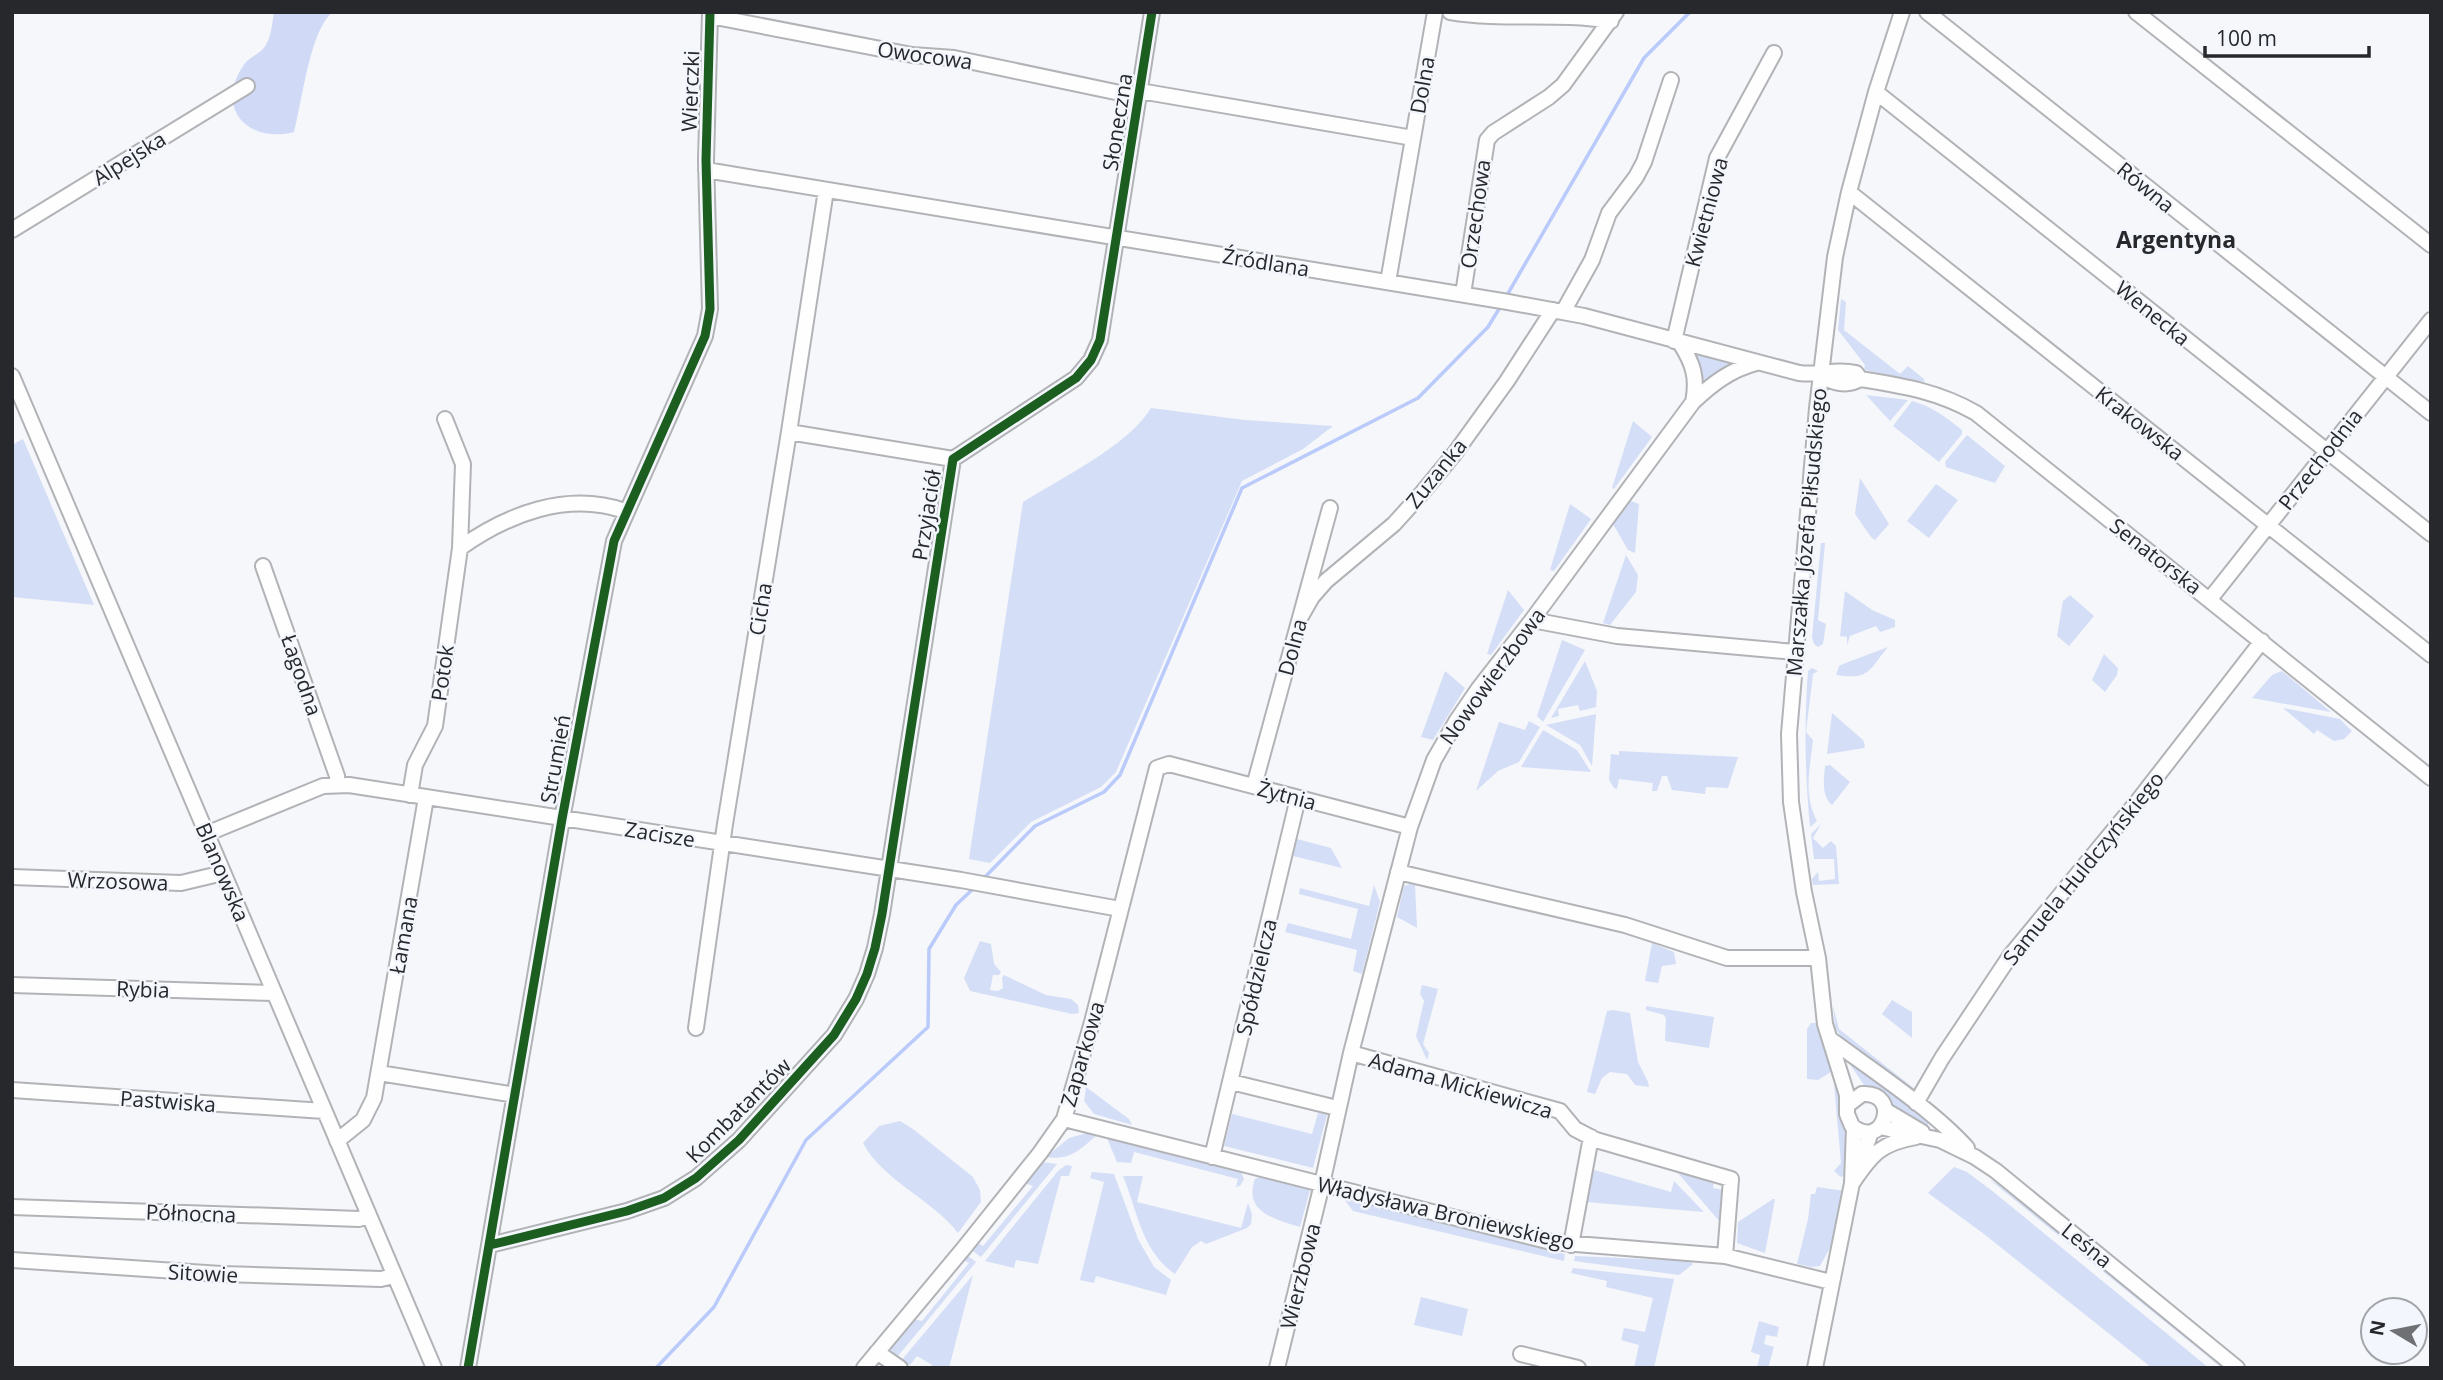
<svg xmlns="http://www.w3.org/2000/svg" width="2443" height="1380" viewBox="0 0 2443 1380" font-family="'Open Sans',sans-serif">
<rect width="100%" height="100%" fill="#f5f7fa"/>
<path fill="#d5def7" d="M1841,299l5,3 -2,28 56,44 8,-8 16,13 1,3 -61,-12 1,-5 -27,-35z
M1694,353l40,10 -32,21 -3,-17z
M1866,395l42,5 -18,21z
M1912,401c19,5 34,16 50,29v4l-23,28 -46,-36z
M1151,408l94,12 88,6 -30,23 -61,32 -126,291 -15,15 -70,35 -41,41 -21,-4 54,-357c38,-24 105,-56 128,-94z
M1633,421l19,16 -38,52 -2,-1z
M1967,435l38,31 -10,17 -49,-16 -1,-5z
M23,439l71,166 -82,-8v-152z
M1860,478l29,46 -14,16 -4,-3 -16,-23z
M1936,484l22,16 -29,38 -22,-17z
M1631,501l8,3 -4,49 -7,-3 -15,-26z
M1570,504l21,15 -37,52 -4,-1z
M1821,543h4l-7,77 8,4 -3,20 -5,3 -4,-3 -2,-7z
M1626,555l12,20 -2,17 -26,33 -7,-2z
M1508,590l16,20 -33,45 -4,-1z
M1845,591l27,19 23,10v7l-15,5 -4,-6 -26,10 -3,9v-8l-7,-1z
M2070,595l24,21 -25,30 -12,-10 6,-35z
M1562,640l23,10 -42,72 -6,-6z
M1888,647c-20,24 -18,33 -52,28l3,-9 4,-2z
M2104,654l14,14 -1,7 -12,17 -13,-12z
M1585,661l12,30 -1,16 -16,4 -2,-6 -20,4 1,7 -8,2z
M1812,668l6,3 -5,3 -7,58 7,8c-3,28 -10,55 4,81l-7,6c-5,-52 -6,-104 -2,-156z
M1445,671l20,17 -32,52 -12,-3z
M2282,671l49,41 -79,-14 20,-23z
M2283,708l57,11 12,12 -8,8 -10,2 -17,-11 -3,4z
M1832,713l31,27 2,6 -1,2 -37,6z
M1596,714l-4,52 -12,-21 -34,-20z
M1529,721l11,6 -21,35 -21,9 -22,20 23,-69 26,8z
M1543,730l34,20 14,22 -70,-5z
M1619,751l119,6 -10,31 -22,-1 -1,7 -33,-4 -5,-14h-5l-5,15h-5l1,-8 -34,-4 -2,10 -3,-1 -5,-8 2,-26 8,1z
M1830,765l20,17 -18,23c-11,-9 -8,-27 -7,-39z
M1821,824l-8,14 10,10 8,-7 5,5 3,38 -26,1 -1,-6 5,-6 1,-1 1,9 16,-2 -1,-20h-20l-3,-25z
M1297,839l34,9 11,20 -49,-12z
M1410,884l5,1 2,43 -20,-11 7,-31z
M1374,885l6,17 -18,72 -9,-3 4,-21 -72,-18 3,-9 63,16 7,-30 -59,-15 1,-6 69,18z
M980,941l11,3 3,20 7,8 -2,3h-6l-3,15 8,1 5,-3 -1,-10 2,-3 42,20 25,4 7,6 1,8 -7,1 -102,-23 -6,-13z
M1652,943l22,9 2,12 -14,2 -4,17 -13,-2z
M1422,985l16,4 -15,55 6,9 -2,7 -11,-24 8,-35 -4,-7z
M1892,1000l20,12v26l-30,-24z
M1646,1006l68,11 -5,31 -44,-7 1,-22 -2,-4 -18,-5z
M1833,1006l6,23 77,61 -3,1 -72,-54 -6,-10z
M1613,1010l17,3 8,49 10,20 1,5 -14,-2 -8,-11 -17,-2 -8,6 -7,16 -8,-2 20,-81z
M1811,1023h5l18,47 -16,10 -11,-1v-50z
M1843,1054l87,68 -3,4c-9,-4 -18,-7 -26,-13 -14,-10 -12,-27 -35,-25z
M1837,1083l13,49 -3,42 -6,3 -7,-6 7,-8 -7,-79z
M1086,1087l43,32 3,6 -38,-11 -10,-13z
M1318,1113l9,2 -14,53 -89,-22 8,-32 80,20z
M900,1121l13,8 60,48 7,13 1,12 -23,31c-26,-34 -75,-52 -95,-90l16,-17z
M1091,1132l7,2c-17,15 -28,27 -52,23l23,-19z
M1106,1136l134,34 4,9 -4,7 -4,1 2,-8 -104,-27 -3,11 -14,-1z
M1042,1162l15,2 -76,93 -8,-6 -1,-4 4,-5 7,4 50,-60 -9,-3z
M1066,1165l6,1 -3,10h-8l-23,88 -22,-4 -2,8 -29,-7 73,-90z
M1671,1165l43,14 -1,9 10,2 -3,32z
M1954,1167l13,5 24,18 218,178h-57l-168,-134 -56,-41z
M1591,1169l80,23 3,-11 30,31 -118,-10z
M1092,1172l22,2 24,65 16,28 17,13 -5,15 -70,-19 -2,7 -14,-3 24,-98 -14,-4z
M1123,1176h20l-6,26 104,26 7,-25 4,11 -1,10 -4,4 -41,16 -5,-3 -9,6 -17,27c-33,-22 -38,-64 -52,-98z
M1260,1176l50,14 -10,37c-25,-8 -57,-15 -45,-48z
M1989,1179l10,6 227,183h-4z
M1817,1187l28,4 -15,57 -10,18 -8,1 -15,-3 11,-45 3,-25h4z
M1344,1199l221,55 -1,7 -211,-50z
M1773,1199h2l-10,54 -28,-10 1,-21z
M968,1256l8,6 -78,94 -10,-7 25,-30 9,2 47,-58 -7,-4z
M1575,1256l114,5 4,3 -14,11 -105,-14z
M1573,1268l101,11 -20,89h-20l5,-23 -18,-5 3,-12 21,4 8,-34 -47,-11 1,-6 -36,-8z
M973,1275l-24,93h-18l1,-3 -15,-9 -7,9 -10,-3z
M1421,1297l47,12 -6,27 -48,-11z
M1759,1321l20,6 -2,10 -11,-2 -2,9 10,3 -6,21h-11l3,-13 -9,-3z"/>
<path fill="#d0daf7" d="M274,12h59c-23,17 -31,91 -39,120 -14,4 -30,3 -43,-4 -25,-14 -22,-45 -5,-66 5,-5 12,-8 17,-13 8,-9 9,-25 11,-37z"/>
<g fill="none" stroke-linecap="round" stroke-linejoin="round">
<path stroke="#bacafa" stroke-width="3.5" d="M1506,297l138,-239 46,-46
M983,879l52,-53 69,-34 16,-17 122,-287 176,-90 70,-71 14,-23
M656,1368l58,-61 92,-167 122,-113 1,-78 27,-44 19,-18"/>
<g stroke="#b2b3b6" stroke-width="18">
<path id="minor" d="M1450,12c55,9 107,0 161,9
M1927,12l504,401
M2136,12l295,233
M710,16l202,39 42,3 185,39
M1140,91l273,47
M1876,92l555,442
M706,170l802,132 76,14 215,57c23,3 34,-5 57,0l4,6
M1849,192l582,463
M12,230l235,-144
M1388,282l47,-270
M1463,294l24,-154 6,-7 56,-36 14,-12 53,-73
M1563,312l29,-52 17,-47 27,-36 8,-15 27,-82
M1674,341l43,-183 57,-105
M1680,343c13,20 18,35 13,59
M1821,375c11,8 26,12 39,4 43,7 77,12 116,34l455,365
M12,376l422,992
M445,419l18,45 -3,84
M789,432l164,27
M263,566l74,210 1,9
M2210,599l221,-279
M1300,618l12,-21 14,-16 68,-57 28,-31 33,-40 52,-72 46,-71
M1532,620l85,16 178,16
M1254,786l76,-278
M410,795l5,-30 20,-39 25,-178c48,-34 107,-57 165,-37
M206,834l117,-48 26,-1 612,95 159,29
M1398,872l227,53 102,33h91
M12,877l169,6 42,-10
M12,985l262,8
M696,1028l29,-204 64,-392 37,-242
M1830,1039c42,31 103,71 137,109
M1351,1053l209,58 15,18 21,11 135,39 -6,77
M379,1073l136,22
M1231,1082l106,26
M12,1090l312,21
M1916,1103l26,-45 68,-102 127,-154 125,-161
M1849,1104l13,-10c40,-3 22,58 -10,32l-5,-12v-19l-22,-71 -7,-66 -14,-66 -13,-90 -2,-68 28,-326 18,-151 14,-65 27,-100 26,-80
M1885,1110l37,22
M1064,1119l487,123 174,14 106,26
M1880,1127l60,13 35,17 21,14 241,197
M337,1141l26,-21 11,-22 52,-300
M1212,1157l86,-359
M1858,1169l13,-37
M1853,1182c19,-28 28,-39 63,-45
M12,1207l347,12 10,-3
M490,1245l137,-34 37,-13 32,-20 43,-38 95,-105 22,-36 11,-25 8,-26 7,-34 71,-455 123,-81 15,-18 9,-20 52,-328
M1571,1245l20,-108
M12,1260l209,14 160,5 13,-3
M877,1352l23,16
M1521,1354l57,14
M468,1368l94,-549 52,-278 91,-205 5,-27 -4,-149 4,-148
M864,1368l100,-120 76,-95 24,-34 28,-97 65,-254 12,-4 241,63
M1277,1368l45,-184 29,-131 59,-226 24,-67 23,-40 22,-32 53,-68 161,-218c19,-18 37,-32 63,-39
M1815,1368l37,-185 2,-55"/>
</g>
<use href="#minor" stroke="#fefefe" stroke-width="14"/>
<g stroke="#f3f6fc" stroke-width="13">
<path id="cycleway" d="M490,1245l137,-34 37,-13 32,-20 43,-38 95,-105 22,-36 11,-25 8,-26 7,-34 71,-455 123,-81 15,-18 9,-20 52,-328
M468,1368l94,-549 52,-278 91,-205 5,-27 -4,-149 4,-148"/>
</g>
<use href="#cycleway" stroke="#1b5e20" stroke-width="9"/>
</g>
<g text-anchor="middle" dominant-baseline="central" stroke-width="5" stroke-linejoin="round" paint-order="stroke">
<g font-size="21" fill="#27282b" stroke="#f3f6fc">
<text transform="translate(925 55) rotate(8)">Owocowa</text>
<text transform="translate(1422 85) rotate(-80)">Dolna</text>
<text transform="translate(690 91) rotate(-88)">Wierczki</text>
<text transform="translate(1117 122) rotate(-81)">Słoneczna</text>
<text transform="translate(129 158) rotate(-32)">Alpejska</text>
<text transform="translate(2146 187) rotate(39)">Równa</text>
<text transform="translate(1706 212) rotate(-75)">Kwietniowa</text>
<text transform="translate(1475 214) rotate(-82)">Orzechowa</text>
<text transform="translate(1266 262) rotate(9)">Źródlana</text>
<text transform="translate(2153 313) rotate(39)">Wenecka</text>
<text transform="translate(2140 423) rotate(38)">Krakowska</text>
<text transform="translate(2320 459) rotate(-52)">Przechodnia</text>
<text transform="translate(1436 473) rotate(-51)">Zuzanka</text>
<text transform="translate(926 515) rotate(-81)">Przyjaciół</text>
<text transform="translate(1806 532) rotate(-85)">Marszałka Józefa Piłsudskiego</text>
<text transform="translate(2156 556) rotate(38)">Senatorska</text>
<text transform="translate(760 609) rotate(-81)">Cicha</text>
<text transform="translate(1292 647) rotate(-75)">Dolna</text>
<text transform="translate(442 673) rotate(-82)">Potok</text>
<text transform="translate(302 675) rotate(71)">Łagodna</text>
<text transform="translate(1492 676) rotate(-54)">Nowowierzbowa</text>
<text transform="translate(555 759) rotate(-80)">Strumień</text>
<text transform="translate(1287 795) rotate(15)">Żytnia</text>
<text transform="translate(660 834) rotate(9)">Zacisze</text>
<text transform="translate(2083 868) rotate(-51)">Samuela Huldczyńskiego</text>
<text transform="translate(223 872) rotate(67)">Blanowska</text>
<text transform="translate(118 881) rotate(2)">Wrzosowa</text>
<text transform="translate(403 935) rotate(-80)">Łamana</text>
<text transform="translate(1256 977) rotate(-77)">Spółdzielcza</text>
<text transform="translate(143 989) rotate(2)">Rybia</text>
<text transform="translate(1082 1054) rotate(-74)">Zaparkowa</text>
<text transform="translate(1461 1085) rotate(16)">Adama Mickiewicza</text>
<text transform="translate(168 1101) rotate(4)">Pastwiska</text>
<text transform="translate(738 1110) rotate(-45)">Kombatantów</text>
<text transform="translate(191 1213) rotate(2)">Północna</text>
<text transform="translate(1446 1213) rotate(13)">Władysława Broniewskiego</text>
<text transform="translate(2087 1245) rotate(39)">Leśna</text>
<text transform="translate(203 1273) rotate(3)">Sitowie</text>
<text transform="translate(1300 1276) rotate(-76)">Wierzbowa</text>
</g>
<g font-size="23" font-weight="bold" fill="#27282b" stroke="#f3f6fc">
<text x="2176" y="239">Argentyna</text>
</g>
</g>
<rect width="2443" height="1380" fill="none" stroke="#27282b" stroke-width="28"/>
<g transform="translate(2394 1331) rotate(280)"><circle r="33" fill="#f3f6fc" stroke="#a1a4a8" stroke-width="2"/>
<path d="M0-5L12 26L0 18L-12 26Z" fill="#6f7073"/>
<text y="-10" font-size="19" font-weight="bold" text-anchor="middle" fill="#27282b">N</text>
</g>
<path d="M2205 46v10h164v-10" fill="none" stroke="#27282b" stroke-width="3.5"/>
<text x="2216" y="46" font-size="21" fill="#27282b" stroke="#f3f6fc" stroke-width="5" paint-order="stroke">100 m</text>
</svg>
